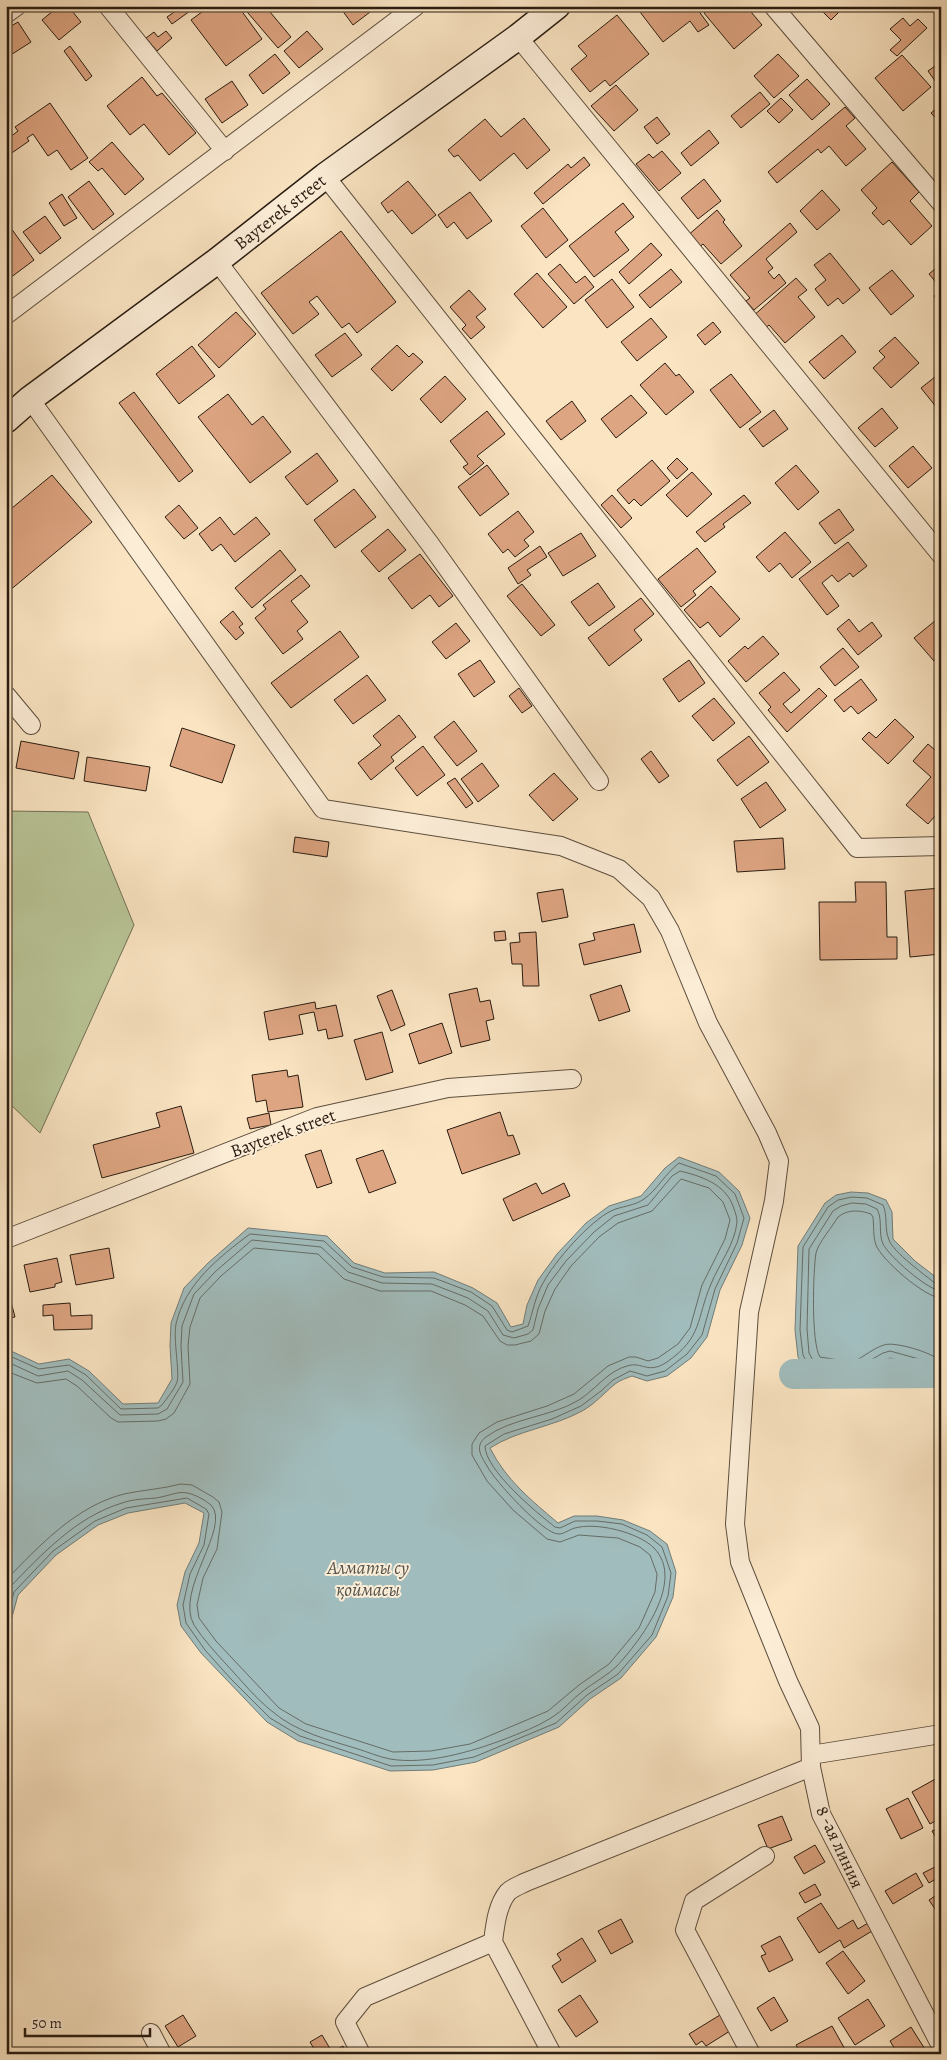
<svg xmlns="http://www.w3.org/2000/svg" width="947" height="2060" viewBox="0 0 947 2060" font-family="Alegreya,serif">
<rect width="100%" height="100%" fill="#fae4c2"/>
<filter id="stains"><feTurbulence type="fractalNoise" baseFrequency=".004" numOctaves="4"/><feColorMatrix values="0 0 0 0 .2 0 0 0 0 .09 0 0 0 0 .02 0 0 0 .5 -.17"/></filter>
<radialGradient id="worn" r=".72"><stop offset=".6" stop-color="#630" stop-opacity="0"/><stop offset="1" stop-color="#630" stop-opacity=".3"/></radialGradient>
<path fill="#b9c597" stroke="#717054" d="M6,811l82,1 46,113 -94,208 -34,-33z"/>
<path fill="#a1bcbc" stroke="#717c78" d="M679,1157l40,15 20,19 11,27 -8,27 -22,45 -13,47 -16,21 -24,18 -20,5 -15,-5c-5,2 -12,4 -17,8 -11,9 -20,20 -33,27 -29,16 -64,19 -92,37 16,32 41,52 68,75l16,-7h23l26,4 27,11 17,13 9,28 -3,25 -17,40 -35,41 -31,21 -31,28 -83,35 -43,8 -43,1 -92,-30 -31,-19 -66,-69 -20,-27 -4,-21 8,-33 14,-29 5,-30 -19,-10 -57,10 -30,12 -42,30 -38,40 -12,44v-286l5,-2 28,13 30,-5 20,12 34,33 35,-1 14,-24 -2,-33 1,-23 13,-35 24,-25 40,-35 79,8 27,27 31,10 49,-1 39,16 24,15 14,24 12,-3 4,-19 11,-25 19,-26 29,-31 23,-17 32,-10 24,-28z
M851,1192l17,1 18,7 6,12 1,27 22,22 26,20v109l-16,-18 -36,-10 -34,20 -46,-7 -11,-18 -3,-27 3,-84 27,-43 11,-8z"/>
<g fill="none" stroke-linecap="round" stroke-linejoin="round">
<path stroke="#656c66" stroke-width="1" d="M941,1284h-5c-11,-9 -43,-32 -47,-44 -5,-12 -1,-24 -6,-35l-16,-7 -15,-1 -14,3 -10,7 -25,40 -3,83 3,25 8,15 43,7 36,-19 37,10 14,14
M941,1291c-14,-1 -52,-35 -58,-47 -5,-11 0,-24 -6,-35l-11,-5 -14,-1 -11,3 -8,5 -24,38 -2,80 2,24 6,11 38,6 30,-17 7,-2 40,11 11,11
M941,1298c-16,0 -60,-39 -65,-53 -3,-8 -2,-19 -3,-28l-2,-3c-11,-4 -23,-5 -33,3 -5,9 -20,26 -22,36 -3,19 -5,90 4,104l32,5c11,-4 21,-14 32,-17 11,-4 49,8 57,16
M6,1358l6,-1 27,12 30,-4 17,10 35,34 37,-1 4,-3c5,-7 12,-15 15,-23 3,-10 -4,-42 -1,-58 9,-40 43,-67 74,-90l74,7 28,26 31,10 51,1 37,14 21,14 15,24 5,2 16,-6c5,-14 7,-29 15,-43 11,-21 47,-62 68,-72 10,-5 24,-5 33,-12 13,-9 21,-25 35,-36l37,13 19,18 9,24 -7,25 -22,46 -13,46 -15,19 -22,17 -18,5 -17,-5 -17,9 -12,11 -20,15 -29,13 -48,15 -19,12c0,24 52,67 70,81l5,1 15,-7h22l25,3 25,11 15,12 9,26 -3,23 -16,39 -34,39 -31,21 -31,28 -82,34 -41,8 -42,1 -91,-30 -30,-18 -39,-39 -26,-29 -19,-27 -3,-18 7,-31 14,-29 5,-31 -3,-5 -19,-11 -61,10 -31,13 -42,30 -39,41 -8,30
M6,1364h6l26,12 30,-5 14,9 38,35 38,-1 9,-5 16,-27 -2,-36 1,-20 12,-32 22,-23 36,-31 69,7 27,25 34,11 50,1 36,14 20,13 15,24 11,3 14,-4 5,-4 5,-21 10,-24 18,-24 28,-29 20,-16 34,-11 24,-29 8,-5c21,5 45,13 53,35 2,6 4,10 4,16 -2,22 -18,42 -26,62 -15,35 -8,53 -44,78 -20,13 -24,-1 -40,4 -19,5 -31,23 -48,34 -28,17 -68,18 -93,37 -12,9 -5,19 1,29 7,14 57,69 72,68 5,0 11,-5 16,-6 21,-6 63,4 79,20 32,33 -14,93 -37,118 -10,10 -23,16 -34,25 -11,8 -20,20 -32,27 -14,9 -31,15 -46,21 -34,13 -79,26 -115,20 -11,-2 -22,-7 -32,-10 -29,-9 -62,-17 -85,-37 -17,-13 -32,-32 -47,-48 -11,-12 -23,-25 -32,-39 -20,-35 38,-98 17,-120 -2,-2 -5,-3 -7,-5 -23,-13 -25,-6 -48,-2 -11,1 -23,1 -34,5 -46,14 -80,51 -113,85l-3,7
M6,1371l31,12 29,-4 11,7 34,32 7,4 40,-1 8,-2 8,-6 16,-29 -2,-38 2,-19 10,-29 21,-22 33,-28 64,6 26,25 36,12h51l34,14 18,11 17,25 7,4h8l16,-4 8,-7 6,-23 10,-22 16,-23 28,-29 19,-14 34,-12 29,-32 28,9 14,14 7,18 -5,19 -23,46 -12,43 -12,16 -20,14 -10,3 -12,-4h-7l-21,9 -34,28 -27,12 -50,16 -18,11 -7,11v11l15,26 26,29 34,29 13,3 19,-7 39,3 22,9 10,8 7,19 -2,18 -16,36 -30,36 -30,21 -31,26 -78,33 -39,7 -38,1 -87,-28 -27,-16 -63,-67 -17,-23 -2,-13 6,-27 14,-29 5,-37 -3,-10 -6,-5 -21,-12 -11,-1c-19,5 -39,6 -57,10 -48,12 -85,52 -118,86"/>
<path stroke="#a1bcbc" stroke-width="30" d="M794,1374l147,-1"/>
</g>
<path fill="#dea582" stroke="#291c11" d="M59,6h9l13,16 -22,18 -17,-20z
M183,6h14l-25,18 -5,-7z
M210,6h28l24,33 -36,27 -35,-46z
M242,6h23l26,31 -13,11z
M339,6h39l-25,19z
M647,6h48l14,19 -11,7 -8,-11 -27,21 -23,-30z
M712,6h34l16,19 -28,24 -30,-36z
M817,6h28l-14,14z
M617,15l32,39 -39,32 -5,-6 -15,12 -19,-23 16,-13 -9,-10z
M903,18l7,8 8,-7 9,9 -30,28 -7,-6 11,-10 -11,-11z
M18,22l13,20 -25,16v-29z
M166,31l6,7 -15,13 -11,-13 8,-6 4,5z
M307,31l16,18 -24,19 -15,-17z
M70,46l22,30 -6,5 -22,-30z
M275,54l15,19 -27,21 -14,-19z
M778,54l21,22 -25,22 -20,-22z
M902,55l29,32 -28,24 -28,-33z
M941,62v21l-3,2 -10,-14z
M142,77l15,19 5,-3 34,40 -27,22 -25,-31 -14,11 -23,-29z
M807,79l23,25 -18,16 -23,-25z
M232,81l16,24 -26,18 -17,-24z
M616,85l22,25 -24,21 -23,-25z
M760,92l10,12 -29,24 -10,-12z
M781,98l12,12 -14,13 -12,-12z
M50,103l38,55 -17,12 -14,-20 -9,6 -15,-22 -6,4 2,3 -23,16v-17l12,-9 -3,-4z
M941,105v19l-10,-11z
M845,107l10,11 -9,8 20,23 -20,17 -17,-20 -8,7 -3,-4 -41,34 -9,-11z
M657,117l13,17 -13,10 -13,-17z
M524,118l26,32 -23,19 -13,-16 -34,28 -22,-26 -4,2 -6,-7 37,-31 16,18z
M709,130l10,13 -28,23 -10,-13z
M112,142l32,37 -19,16 -23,-27 -4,3 -9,-9z
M662,151l19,22 -22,18 -23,-27 13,-10 4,4z
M584,157l6,8 -47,39 -9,-11 34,-29 3,4z
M892,162l27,30 -9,9 22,25 -21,19 -22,-25 -6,5 -11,-12 5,-5 -16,-18z
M704,179l17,22 -23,18 -17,-21z
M89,181l25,33 -21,16 -25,-33z
M408,181l28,34 -24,19 -20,-24 -4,3 -7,-10z
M822,190l18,20 -23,20 -17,-19z
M470,192l22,29 -25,18 -13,-17 -7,6 -9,-13z
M62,194l15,24 -13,8 -15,-23z
M623,203l11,14 -19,15 14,18 -35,27 -25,-31z
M543,208l25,32 -22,18 -25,-32z
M717,210l8,10 -2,2 19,24 -21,18 -18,-20 -6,5 -11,-12z
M45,216l16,22 -21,16 -17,-22z
M790,223l7,9 -31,27 7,9 -5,4 6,7 5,-5 7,9 -32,27 -8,-9 4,-3 -20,-23z
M8,224l26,36 -28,21v-55z
M341,231l55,71 -39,31 -8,-10 -7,5 -25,-32 -8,6 10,12 -26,20 -32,-41z
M651,243l11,12 -33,29 -10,-12z
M830,253l30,37 -17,14 -5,-6 -10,8 -13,-17 11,-9 -12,-15z
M560,264l16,19 9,-7 9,11 -20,17 -26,-30z
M941,264v20l-2,2 -10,-12z
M671,269l11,13 -32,26 -11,-13z
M892,270l22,26 -23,19 -22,-27z
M537,273l30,34 -24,21 -29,-34z
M796,278l11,12 -9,7 17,20 -30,26 -16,-18 -6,5 -11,-13z
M612,279l22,28 -27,21 -22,-28z
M469,290l17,19 -10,8 9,10 -14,12 -9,-10 4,-4 -16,-18z
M941,290v14l-7,-8z
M236,312l20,22 -37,34 -21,-23z
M651,318l16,19 -30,24 -16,-19z
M713,322l8,10 -16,13 -8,-10z
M345,333l17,22 -30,22 -17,-22z
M842,335l14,17 -32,27 -15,-17z
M895,337l24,26 -28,25 -18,-20 12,-11 -6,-6z
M397,345l12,12 4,-4 10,9 -31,29 -21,-22z
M192,346l23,30 -36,28 -23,-30z
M665,363l11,13 3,-2 15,18 -28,23 -26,-30z
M731,374l30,38 -21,16 -30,-38z
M445,376l21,23 -25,24 -21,-24z
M935,377l6,6v30l-20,-25z
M134,392l59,79 -14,11 -60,-79z
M228,394l24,31 11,-9 28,36 -41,31 -52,-66z
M631,395l16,18 -31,25 -15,-19z
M572,401l14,20 -25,19 -15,-19z
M882,408l16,20 -23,19 -17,-19z
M774,410l14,19 -25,18 -14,-18z
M487,411l18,23 -28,22 7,7 -14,12 -7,-8 5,-3 -18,-23z
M913,446l19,22 -24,20 -19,-22z
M317,453l21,28 -31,24 -22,-28z
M677,458l11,11 -11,10 -10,-11z
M652,460l18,21 -29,25 -7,-7 -5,5 -12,-14z
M487,465l22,29 -29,22 -22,-29z
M796,465l23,27 -21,18 -23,-27z
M692,472l20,22 -25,23 -21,-22z
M52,475l40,47 -83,69 -3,-4v-74z
M354,489l22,28 -41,31 -21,-28z
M612,495l20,23 -11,10 -20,-23z
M744,495l7,8 -28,21 2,3 -20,15 -9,-10z
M179,505l19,23 -14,11 -19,-22z
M839,509l15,21 -19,14 -16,-21z
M518,511l16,21 -10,8 5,6 -14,11 -7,-8 -5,4 -15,-19z
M220,517l14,18 22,-18 14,17 -35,28 -14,-18 -9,7 -13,-17z
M388,529l18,21 -27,22 -18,-21z
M785,532l26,30 -19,16 -12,-15 -11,9 -13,-15z
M581,533l15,23 -33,20 -15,-23z
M848,542l19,24 -14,11 -3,-4 -12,9 -6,-7 -10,8 17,23 -12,9 -28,-36z
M540,546l7,11 -20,13 4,5 -13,9 -10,-16z
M697,548l19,24 -23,19 3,4 -15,12 -23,-28z
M280,550l16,20 -44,38 -17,-20z
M420,554l33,42 -14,11 -9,-12 -18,14 -24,-31z
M301,575l9,11 -19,15 17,21 -11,9 6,8 -20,15 -28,-36 11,-9 -3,-4z
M598,583l17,24 -26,19 -18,-24z
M522,584l33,41 -14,11 -34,-40z
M711,586l29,33 -20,18 -12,-15 -8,6 -16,-18z
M641,598l13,16 -20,16 8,10 -33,26 -21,-28z
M233,611l10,13 -4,3 5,6 -8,7 -16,-18z
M941,616v39l-7,6 -20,-23z
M849,619l10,13 13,-10 10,14 -24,19 -21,-26z
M456,623l14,18 -24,18 -14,-17z
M340,631l19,26 -68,51 -20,-25z
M763,636l16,18 -33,28 -18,-21 17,-15 3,3z
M843,648l16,19 -24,19 -15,-19z
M480,660l15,22 -21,15 -16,-23z
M689,660l16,23 -26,19 -16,-23z
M784,672l16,18 -17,14 8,9 28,-25 8,8 -40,36 -19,-22 3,-3 -12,-14z
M367,675l19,25 -33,24 -19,-24z
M861,679l16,21 -19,14 -7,-8 -7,6 -10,-12z
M519,688l13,18 -10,7 -13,-17z
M714,698l21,25 -22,18 -21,-25z
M399,715l17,22 -25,20 3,4 -23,19 -13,-17 23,-18 -8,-9z
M895,719l19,18 -26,27 -26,-25 7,-7 7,6z
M454,721l23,30 -20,15 -23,-29z
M182,728l53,17 -13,38 -52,-17z
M749,736l20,26 -32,24 -20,-26z
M21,741l58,11 -5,27 -58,-11z
M928,744l13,11v54l-13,15 -22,-19 25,-28 -18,-16z
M423,746l22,29 -28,21 -22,-28z
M651,751l18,25 -10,7 -18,-24z
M87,757l63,10 -4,24 -62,-10z
M482,763l17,23 -21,16 -17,-23z
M554,773l24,26 -25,22 -24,-26z
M455,778l18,25 -7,5 -19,-25z
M766,782l20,28 -26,18 -19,-29z
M295,837l34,5 -2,15 -34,-5z
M783,838l2,31 -48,3 -3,-31z
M855,882h31l1,55h10v22l-77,1 -1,-58h37z
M941,888v66l-31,3 -5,-66z
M563,889l5,28 -26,5 -5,-29z
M634,924l7,28 -57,13 -5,-21 16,-4 -2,-7z
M505,931l1,9 -11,1 -1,-9z
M536,932l3,54h-16l-1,-22h-10l-2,-21 10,-1 -1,-9z
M621,985l9,26 -31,10 -9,-26z
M477,988l3,14 10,-2 4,19 -8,2 4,19 -29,7 -12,-53z
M392,990l13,35 -14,6 -14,-35z
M315,1002l1,7 20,-4 7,31 -15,3 -2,-10 -8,2 -4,-19 -15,3 4,19 -34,6 -5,-28z
M442,1023l10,30 -33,11 -10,-30z
M382,1032l11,40 -27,8 -12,-40z
M287,1070l1,7 10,-2 5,32 -35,5 -2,-12 -10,2 -4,-27z
M181,1106l13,47 -92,25 -9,-33 67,-18 -4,-14z
M500,1112l8,24 5,-1 7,19 -58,20 -15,-44z
M269,1113l2,12 -21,4 -3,-11z
M321,1150l11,33 -15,5 -12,-33z
M383,1150l13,33 -27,10 -13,-34z
M536,1183l6,11 22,-11 6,13 -57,25 -10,-22z
M109,1248l5,30 -38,7 -6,-30z
M57,1258l5,24 -7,2v3l-25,5 -6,-27z
M6,1283l9,34 -9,2z
M70,1303l1,13 21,-1v14l-38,1 -1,-15 -10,1v-11z
M939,1777l2,3v38l-11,6 -18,-32z
M908,1798l15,30 -22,11 -15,-30z
M782,1816l10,24 -24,9 -10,-24z
M941,1827v19l-9,-15z
M815,1845l10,17 -21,12 -10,-17z
M941,1864v12l-12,7 -6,-10z
M916,1873l7,13 -30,18 -8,-13z
M815,1884l6,11 -16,8 -6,-10z
M941,1892v26l-12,-18z
M821,1903l17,26 15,-9 5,9 10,-6 4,8 -28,17 -4,-8 -21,13 -22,-35z
M621,1919l12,23 -22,12 -13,-23z
M780,1936l13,24 -24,12 -8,-16 5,-2 -5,-8z
M582,1938l14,23 -34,22 -10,-17 9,-6 -4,-6z
M843,1951l22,30 -17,13 -22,-31z
M580,1995l18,27 -22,15 -18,-27z
M774,1997l14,24 -17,10 -14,-23z
M868,1999l17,27 -30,19 -17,-27z
M183,2015l13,21 -18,11 -13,-21z
M720,2015l10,16 -24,15 -4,-5 -6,4 -7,-11z
M832,2026l14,25 -6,3h-39l-5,-9z
M911,2027l17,27h-30l-8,-13z
M322,2035l10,17 11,-6 4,8h-30l-7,-12z"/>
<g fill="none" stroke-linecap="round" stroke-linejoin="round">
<g stroke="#5d4e3d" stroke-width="20">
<path id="street" d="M108,6l117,145
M773,6l168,197
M6,14l11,-8
M518,37l423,518
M325,176l532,672 84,-2
M217,261l213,283 169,237
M6,315l410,-309
M30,399l293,410 238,37 58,23 32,29 19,33 38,92 59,110 12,28 -5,40 -25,111 -14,212 5,38 48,119 22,47 1,39 10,47 120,232
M6,695l25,30
M6,1239l311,-122 131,-29 124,-9
M811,1755l130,-21
M151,2033l11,21
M361,2054l-16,-32 20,-25 128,-55
M552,2054l-59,-112c2,-16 4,-37 15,-50 4,-4 12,-7 18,-10l285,-115
M751,2054l-66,-124 9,-29 71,-45"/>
</g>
<g stroke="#291c11" stroke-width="28">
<path id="secondary" d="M6,420l24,-21 187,-138 108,-85 193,-139 39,-31"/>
</g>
<use href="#street" stroke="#fcedd7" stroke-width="18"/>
<use href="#secondary" stroke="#fcedd7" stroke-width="25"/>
</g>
<g text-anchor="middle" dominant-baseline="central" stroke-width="4" stroke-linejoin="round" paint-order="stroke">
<g font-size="18" fill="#291c11" stroke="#fcedd7">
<text transform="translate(280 212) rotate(-38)">Bayterek street</text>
<text transform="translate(283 1133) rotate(-20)">Bayterek street</text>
<text transform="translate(840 1847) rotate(65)">8 -ая линия</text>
</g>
<g font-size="19" font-style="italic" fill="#53544d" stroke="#fcedd7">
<text x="368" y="1568">Алматы су<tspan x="368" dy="22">қоймасы</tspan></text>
</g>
</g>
<rect width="947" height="2060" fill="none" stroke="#fae4c2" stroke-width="25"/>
<rect x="8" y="8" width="932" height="2045" fill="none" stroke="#291c11" stroke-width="2.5"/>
<rect x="12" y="12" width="922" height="2035" fill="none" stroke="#291c11"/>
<path d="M25 2028v8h125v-8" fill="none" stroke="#291c11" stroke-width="2.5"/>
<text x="32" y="2028" font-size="15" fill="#291c11" stroke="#fcedd7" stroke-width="4" paint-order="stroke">50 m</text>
<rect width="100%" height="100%" filter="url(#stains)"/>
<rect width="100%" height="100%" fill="url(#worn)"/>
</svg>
